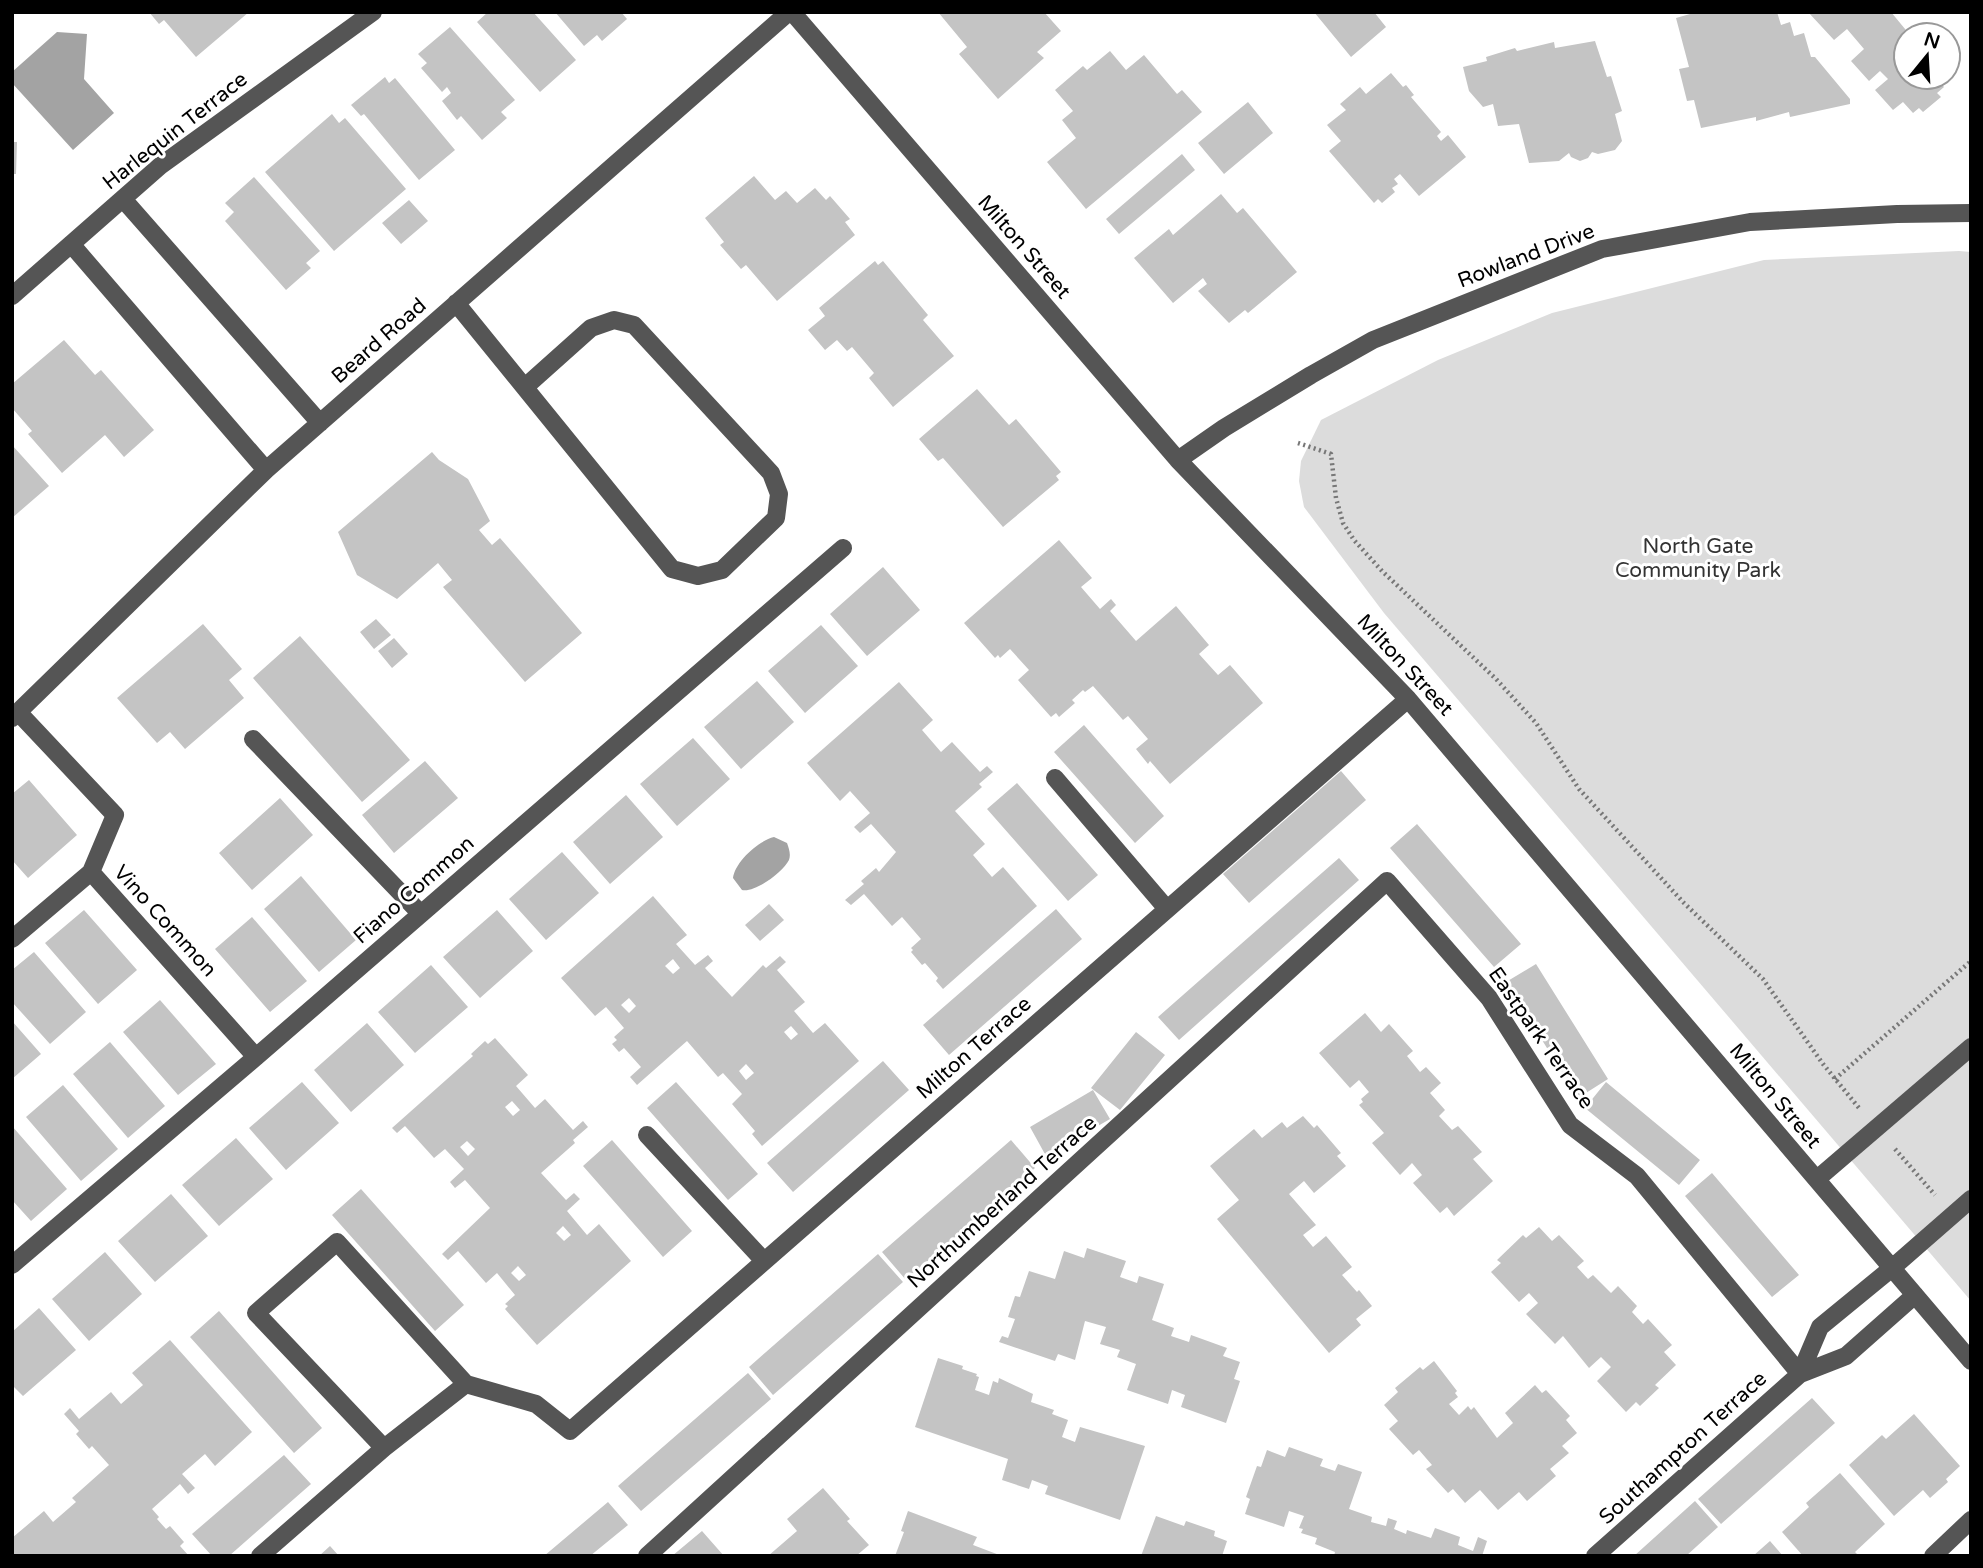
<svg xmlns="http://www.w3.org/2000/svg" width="1983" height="1568" viewBox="0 0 1983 1568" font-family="'Varela Round',sans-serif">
<rect width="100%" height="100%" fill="#fff"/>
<path fill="#dcdcdc" d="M1959,251l12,1v1049l-587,-688 -80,-106 -5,-26 2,-20 20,-41 117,-60 114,-47 212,-53z"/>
<path fill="#a3a3a3" d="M57,32l30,2 -3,45 30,34 -41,37 -61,-67v-11z
M774,837l13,6c2,6 4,11 2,17 -6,12 -34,33 -47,30l-9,-12c2,-16 25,-37 41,-41z"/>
<path fill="#c4c4c4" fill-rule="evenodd" d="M149,12h100l-53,45 -32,-37 -5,4z
M488,12h45l43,48 -36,32 -63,-70z
M555,12h66l6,7 -25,22 -5,-6 -13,11z
M938,12h106l17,19 -24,21 7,6 -46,41 -39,-45 8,-7z
M1314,12h60l12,15 -35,30z
M1697,12h80l4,13 9,-3 4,14 10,-3 7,24h4l35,42v5l-60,13 -1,-5 -33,9v-4l-55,11 -7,-28 -7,1 -8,-32 10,-2 -13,-49z
M1808,12h83l19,23h-4v42h29l9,10 -7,6 4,4 -18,15 -4,-4 -6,5 -10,-11 -10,8 -18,-20 13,-11 -8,-8 -11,10 -18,-20 13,-12 -17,-20 -13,11z
M450,27l65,73 -14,12 6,6 -25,22 -21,-24 -4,4 -15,-19 9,-8 -4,-6 -5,5 -21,-24 6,-5 -9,-9z
M1595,41l12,36 4,-1 11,35 -7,3 7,27 -7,9 -17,4 -6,-2 -4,6 -8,3 -9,-4 -2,-4 -10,8 -30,2 -10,-39 -21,2 -5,-22 -10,3 -14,-16 -6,-24 24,-6 -1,-4 29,-9 2,3 37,-9 1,6z
M1110,51l16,19 18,-15 33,39 5,-4 20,22 -116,97 -39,-47 29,-24 -14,-18 11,-9 -18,-21 28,-24 4,4z
M1391,73l12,14 3,-2 8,10 -3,2 30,35 -4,4 4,5 7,-6 18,22 -47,39 -19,-22 -6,5 4,5 -6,4 3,4 -13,11 -4,-4 -4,4 -45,-52 12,-10 -14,-16 19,-15 -6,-6 20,-17 6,7z
M385,77l4,6 6,-5 60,72 -36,30 -55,-66 -3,2 -10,-11z
M1248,102l25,31 -49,41 -26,-31z
M332,114l7,9 6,-5 61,71 -72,62 -69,-79z
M12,142h5l-1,32h-4z
M1182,154l13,16 -76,64 -13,-15z
M754,176l21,24 11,-9 11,12 18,-15 11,12 4,-4 20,23 -5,3 10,13 -78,66 -31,-36 -5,4 -21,-24 4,-3 -19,-24z
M254,177l66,74 -14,12 5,5 -25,22 -61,-69 9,-9 -9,-9z
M1221,194l16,19 6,-5 54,64 -49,41 -3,-3 -16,13 -31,-32 9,-7 -4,-6 -30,25 -39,-45 35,-29 4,6z
M409,200l19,21 -27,23 -19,-21z
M875,261l3,4 5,-4 45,54 -5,5 31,36 -61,51 -24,-29 5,-5 -22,-26 -5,4 -10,-11 -12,10 -17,-20 17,-14 -6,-8z
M64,340l31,35 6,-5 53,60 -30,27 -19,-22 -43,38 -34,-39 4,-3 -20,-23v-24z
M977,389l32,36 7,-6 45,53 -5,4 3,4 -56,47 -60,-69 -5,3 -19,-22z
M12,445l37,41 -37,32z
M432,452l7,8 29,19 22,42 -11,9 13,15 8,-7 82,95 -57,49 -82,-95 9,-7 -14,-17 -41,36 -40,-24 -19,-43z
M1059,540l33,38 -11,9 19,22 11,-10 5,6 -6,6 26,30 40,-35 33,39 -10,9 19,21 12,-10 33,38 -93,81 -20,-23 -2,3 -12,-15 12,-10 -20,-23 -5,4 -30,-34 -8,6 -2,-2 -11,10 3,3 -16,14 -3,-4 -5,4 -33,-37 11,-10 -19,-21 -10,9 -2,-3 -3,3 -31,-35z
M883,567l37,43 -53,46 -37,-42z
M376,619l15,16 -17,14 -14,-17z
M203,624l39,45 -13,11 15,18 -59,51 -15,-17 -13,11 -40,-45z
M821,625l37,41 -53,47 -37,-42z
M300,636l110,124 -48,42 -109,-124z
M394,638l14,16 -16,14 -14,-17z
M757,681l37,41 -53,47 -37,-42z
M899,682l34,38 -11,10 19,22 11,-10 28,30 7,-6 6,6 -14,12 3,3 -27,24 30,33 -12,11 19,22 11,-10 34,39 -94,83 -7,-8 2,-3 -13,-15 -3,2 -11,-13 2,-2 -2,-2 10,-9 -19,-22 -10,9 -28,-32 -13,11 -6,-5 19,-16 -3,-3 15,-13 3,4 17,-20 -25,-28 -11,9 -6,-6 16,-14 -20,-22 -10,10 -33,-38z
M1084,725l80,91 -29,27 -81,-91z
M693,738l37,41 -53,47 -37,-42z
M425,761l33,37 -64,55 -32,-38z
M1341,771l25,29 -117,103 -26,-29z
M29,780l48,55 -49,43 -16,-18v-66z
M1017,783l81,92 -30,26 -81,-92z
M626,795l37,42 -53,47 -37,-42z
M280,798l33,37 -61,55 -33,-37z
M1417,824l104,120 -27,23 -104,-119z
M562,852l37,41 -53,47 -37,-41z
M1339,858l20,22 -180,160 -21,-23z
M301,876l55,64 -37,32 -55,-63z
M653,896l34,39 -11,9 19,21 13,-10 5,6 -8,7 27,29 31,-32 3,3 14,-12 6,6 -9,8 28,32 -11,9 19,22 12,-10 34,38 -97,85 -10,-12 3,-3 -23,-27 10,-10 -19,-21 -5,4 -31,-36 -50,44 -7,-8 11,-10 -17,-19 -5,4 -7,-8 5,-4 -3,-3 10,-9 -18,-21 -11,9 -34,-38zM673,959l7,9 -7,6 -8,-8zM629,998l7,8 -7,7 -8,-8zM791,1026l7,8 -7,6 -7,-8zM746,1064l8,9 -8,7 -7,-9z
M769,904l15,16 -24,21 -15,-16z
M1056,909l26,30 -133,116 -26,-30z
M84,910l53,60 -39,34 -53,-61z
M497,910l36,41 -53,47 -37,-41z
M252,917l55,64 -37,31 -55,-63z
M34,952l52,60 -36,32 -38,-42v-32z
M1536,964l72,115 -30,19 -72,-116z
M431,965l37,42 -53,46 -37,-41z
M160,1000l56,64 -38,31 -55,-63z
M1365,1013l16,19 8,-8 24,27 -6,5 13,16 6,-5 15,16 -11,10 15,17 -6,6 13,14 6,-4 24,26 -9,7 20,22 -39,35 -7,-9 -7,6 -27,-30 9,-8 -10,-12 -12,12 -28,-32 12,-10 -25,-28 4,-3 -2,-3 8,-7 -10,-12 -9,8 -31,-35z
M12,1021l29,33 -29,25z
M367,1023l37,42 -53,47 -37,-42z
M1136,1032l29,23 -45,55 -29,-22z
M495,1038l33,37 -12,11 19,22 10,-9 28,31 10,-9 5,6 -15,13 2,3 -34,30 25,27 8,-7 6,6 -13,12 20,24 12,-11 32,37 -94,84 -32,-36 3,-3 -3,-2 10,-9 -18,-22 -11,10 -28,-32 -10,9 -6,-6 48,-46 -25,-28 -10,8 -5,-6 14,-13 -19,-20 -11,9 -29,-32 -8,7 -5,-5 81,-72 -2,-2 14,-13 3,3zM512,1101l8,9 -7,6 -8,-9zM467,1141l8,8 -7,7 -8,-9zM563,1226l8,9 -7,6 -8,-8zM518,1266l8,9 -7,6 -8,-8z
M110,1042l55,64 -37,32 -55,-64z
M883,1061l26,29 -116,102 -26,-29z
M302,1082l37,41 -53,47 -37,-42z
M676,1082l82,92 -30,26 -81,-92z
M1606,1082l94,78 -21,25 -94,-77z
M63,1085l55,64 -37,32 -55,-64z
M1093,1090l17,29 -64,37 -16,-29z
M1303,1116l11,12 3,-3 24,28 -4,3 9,10 -32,27 -10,-12 -15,13 27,31 -13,10 10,12 13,-11 26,31 -10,8 15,17 2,-2 13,16 -16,13 5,6 -32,28 -112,-134 22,-19 -29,-34 44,-37 8,9 20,-16 5,6z
M12,1126l55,63 -36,32 -19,-21z
M236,1138l37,41 -54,47 -37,-41z
M612,1140l80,91 -29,26 -80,-91z
M1011,1140l24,28 -129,112 -24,-28z
M1712,1173l87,102 -27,22 -87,-101z
M361,1189l103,116 -29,26 -103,-116z
M171,1194l37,42 -53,46 -37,-41z
M1539,1227l13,14 7,-6 25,26 -7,6 11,12 5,-4 18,18 7,-7 19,20 -5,6 11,12 5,-5 24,26 -8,7 12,13 -21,20 4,3 -19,18 -4,-4 -10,10 -29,-31 14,-14 -10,-10 -12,11 -26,-32 -8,8 -29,-30 12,-11 -9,-10 -10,9 -28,-30 10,-9 -4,-3 26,-25 3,3z
M1087,1248l39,13 -6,16 17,6 2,-7 25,8 -12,36 22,8 -3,8 18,6 2,-7 36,13 -4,8 17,6 -6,17 6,2 -14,42 -45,-16 4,-12 -13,-5 -4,14 -41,-14 9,-26 -19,-7 3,-7 -20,-6 6,-17 -21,-6 -10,39 -17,-6 -3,7 -56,-19 3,-6 6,2 7,-19 -7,-2 7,-21 5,1 9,-26 26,8 9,-28 20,7z
M105,1252l37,42 -53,47 -37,-42z
M878,1254l25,28 -130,113 -24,-28z
M39,1308l37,42 -53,46 -11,-11v-53z
M219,1311l103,117 -28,25 -104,-116z
M170,1340l82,92 -37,34 -10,-12 -23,20 13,14 -7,6 -8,-10 -28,25 7,8 -2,2 9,10 4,-3 14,16 -4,4 9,10h-175l-2,-18 32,-27 9,11 23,-20 -4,-4 37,-33 -17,-19 -3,3 -13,-15 3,-3 -15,-17 6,-6 9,11 32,-27 10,12 22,-19 -11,-12z
M938,1358l25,8 -1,3 15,5 -1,2 3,1 -4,13 14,5 4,-14 5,2 1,-5 34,16 -2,8 23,8 -2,4 16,6 -6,17 13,5 5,-15 65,19 -25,74 -75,-26 3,-8 -16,-6 -3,9 -27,-9 6,-21 -93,-32z
M1434,1361l23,30 -2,2 3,4 -9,7 10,11 9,-9 3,4 3,-3 23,31 16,-15 -8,-10 30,-28 7,8 4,-3 24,26 -4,4 11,13 -15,13 7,7 -19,16 6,7 -29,25 -8,-9 -21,18 -18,-20 -15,13 -12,-14 -5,4 -22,-24 6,-4 -13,-15 -6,5 -24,-26 9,-8 -14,-16 14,-13 -3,-4 25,-21 3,3z
M748,1373l23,26 -130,112 -23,-25z
M1812,1398l23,25 -114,101 -23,-25z
M1914,1414l46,52 -14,13 2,3 -18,16 -7,-8 -29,26 -45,-51 33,-30 4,4z
M1289,1447l34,12 -3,7 15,5 3,-7 24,8 -13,37 23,8 -1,5 15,4 2,-8 9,3 -3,8 12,5 1,-4 24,8 4,-10 25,9 -2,8 15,6 5,-14 9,4 -5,15h-148l1,-4 -20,-8 2,-6 -16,-5 2,-4 -4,-1 5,-12 -15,-5 -5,16 -39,-13 5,-15 -4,-2 11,-31 4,1 6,-17 18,7z
M284,1455l27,29 -82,72h-17l-20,-22z
M1840,1473l45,51 -30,28 4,4h-56l-21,-24 27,-25 -3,-4z
M823,1488l27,31 -3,2 22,24 -13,11 -3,-2 -2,2h-83l29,-25 -10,-12z
M1695,1501l23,26 -32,29h-52z
M608,1502l20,23 -38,31h-46z
M908,1511l69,26 -4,8 29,11h-107l9,-24 -3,-1z
M1156,1516l28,10 2,-5 29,10 -1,5 13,5 -5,15h-81z
M702,1531l22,25h-52z
M1770,1541l13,15h-30z
M330,1546l9,10h-20z"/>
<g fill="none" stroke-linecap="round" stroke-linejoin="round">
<path stroke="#777" stroke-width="4.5" stroke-dasharray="2 3.5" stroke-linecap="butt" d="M1298,443l33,11 5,44 7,25 11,17 28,31 114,108 40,44 43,66 105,114 79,76 60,85 36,44
M1835,1079l136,-118
M1895,1149l40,46"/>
<path stroke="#555" stroke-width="18" d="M792,12l386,448 230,239 563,662
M123,199l197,224
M71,244l195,226
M12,296l148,-130 213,-154
M456,303l216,266 26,7 24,-6 54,-52 3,-24 -8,-21 -137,-148 -20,-5 -23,8 -66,59
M1178,460l46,-32 87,-53 62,-35 229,-91 148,-27 147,-8 74,-1
M18,712l97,103 -24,57 165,185
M12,718l254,-248 523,-458
M253,739l168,175
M1055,778l112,131
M12,939l79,-67
M647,1135l117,126
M1817,1179l154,-132
M12,1265l244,-208 587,-509
M1800,1374l20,-47 72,-59 79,-69
M384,1448l-128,-135 81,-71 129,142 70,20 34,27 838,-732
M260,1556l124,-108 82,-64
M647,1556l740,-675 102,117 81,127 67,51 163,198
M1595,1556l205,-182 46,-18 69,-61
M1933,1556l38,-36"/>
</g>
<g text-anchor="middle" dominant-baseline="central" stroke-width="6" stroke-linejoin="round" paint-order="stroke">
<g font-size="21" fill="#000" stroke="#fff">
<text transform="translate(175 131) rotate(-38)">Harlequin Terrace</text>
<text transform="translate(1024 247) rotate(49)">Milton Street</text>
<text transform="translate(1526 256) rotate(-21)">Rowland Drive</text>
<text transform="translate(379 341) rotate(-41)">Beard Road</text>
<text transform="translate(1405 665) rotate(47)">Milton Street</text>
<text transform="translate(414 890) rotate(-41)">Fiano Common</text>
<text transform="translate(165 921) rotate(48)">Vino Common</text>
<text transform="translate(1541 1038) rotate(55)">Eastpark Terrace</text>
<text transform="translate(974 1048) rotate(-41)">Milton Terrace</text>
<text transform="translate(1775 1096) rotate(50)">Milton Street</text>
<text transform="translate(1002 1202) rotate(-42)">Northumberland Terrace</text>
<text transform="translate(1683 1448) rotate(-42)">Southampton Terrace</text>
</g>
<g font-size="21" fill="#333" stroke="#fff">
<text x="1698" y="546">North Gate<tspan x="1698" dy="24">Community Park</tspan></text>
</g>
</g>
<rect width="1983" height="1568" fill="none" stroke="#000000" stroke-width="28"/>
<g transform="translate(1927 56) rotate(18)"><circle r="33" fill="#ffffff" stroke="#999999" stroke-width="2"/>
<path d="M0-5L12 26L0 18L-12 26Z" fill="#000000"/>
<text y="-10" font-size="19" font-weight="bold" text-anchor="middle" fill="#000000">N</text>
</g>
</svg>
